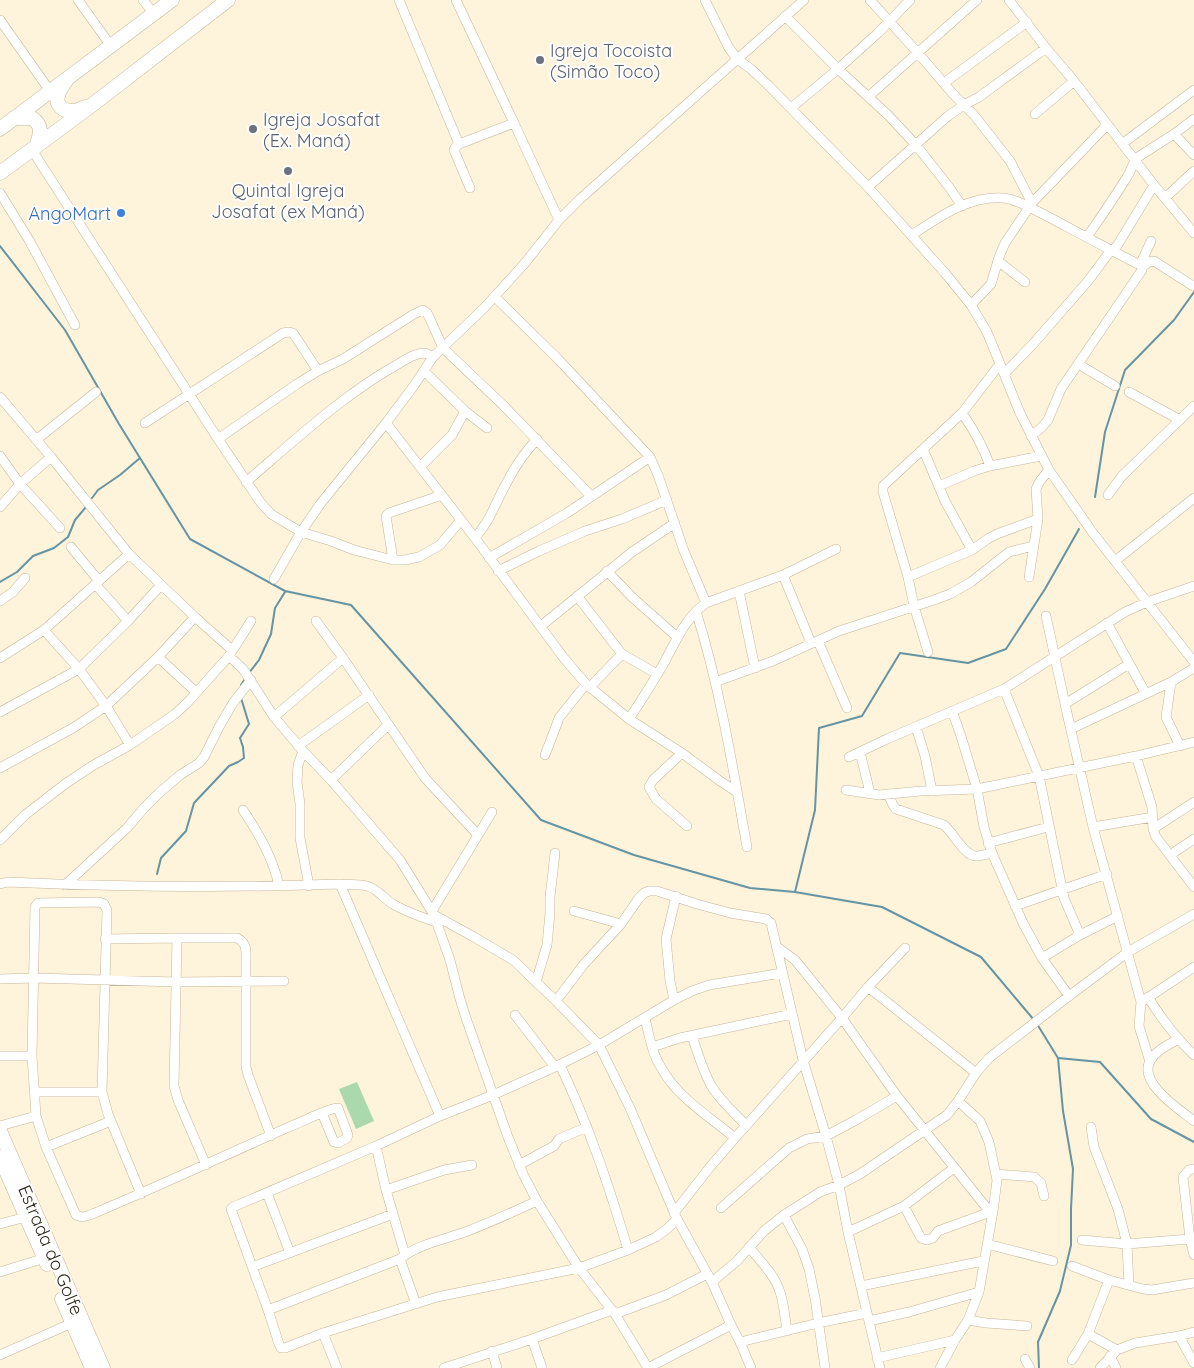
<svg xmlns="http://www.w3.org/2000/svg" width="1194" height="1368" viewBox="0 0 1194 1368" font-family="Quicksand,sans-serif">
<rect width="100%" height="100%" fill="#fef3db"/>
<path fill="#a9d9ad" d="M357,1082l17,39 -18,8 -17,-40z"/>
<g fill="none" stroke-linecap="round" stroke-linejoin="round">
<path stroke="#6594a3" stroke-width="2" d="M0,246l65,84 54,94 71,115 95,52 66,14 190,215 93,35 116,33 45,4
M1095,497l10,-65 20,-62 49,-50 20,-28
M92,498l6,-8 22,-15 20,-17
M0,582l17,-10 16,-16 21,-8 14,-11 7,-17 11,-13
M249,673l10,-13 12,-26 4,-26 10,-16
M241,688v-3l4,-6
M157,874l4,-16 25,-27 8,-28 35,-37 9,-4 6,-4 -1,-11 -3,-9 9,-14 -8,-26
M1034,1020l-53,-63 -99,-50 -87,-15 20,-82 4,-82 43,-12 38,-63 68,10 38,-14 39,-60 34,-60
M1037,1024l21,34 42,4 51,57 43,23
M1039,1368l-1,-26 22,-51 11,-46v-36l2,-40 -10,-58 -5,-53"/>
<g stroke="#c4b699" stroke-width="10">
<path id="minor" d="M78,0l33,46
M143,0l11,14
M399,0l60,144
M456,0l58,123
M705,0l24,48 8,11 14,10 17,16 100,102 77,86 26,32 16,27 33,81 29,57 44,63 101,129
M870,0l48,53 35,41 21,21 36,46 22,42
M1009,0l37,48 28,33 80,104 40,48
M785,16l53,53 50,46 28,30 33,42 13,19
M0,20l50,71
M944,83l83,-61
M868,97l109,-97
M791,108l47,-39 40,-36 32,-33
M1035,114l39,-33
M1174,134l20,21
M1122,144l72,-54
M32,150l186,289 43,64 10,11 30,18 30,9 23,9 39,10h12l14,-3 21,-12 21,-25
M868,187l80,-71 16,-11 15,-8 67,-49
M470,188l-16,-38 1,-2 4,-4 55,-21 45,97
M0,193l29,47 46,85
M1165,198l29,-27
M912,235c27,-18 56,-39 91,-37 14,1 29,11 42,17 32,17 63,34 95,50l2,2
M1087,237c14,-20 27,-39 40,-60 4,-6 6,-15 11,-20l36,-23 20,-15
M998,261l27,21
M1140,265l11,-24
M495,297l63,62 92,98 8,18 26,76 22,52
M971,305l20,-21 8,-27 6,-14 27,-40 75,-78
M1078,364l37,22
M424,371l41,40 22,17
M1004,374l29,-30 55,-63 20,-27 9,-8 37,-61
M1129,392l51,28
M0,397l51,60 78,97 66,63 37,33
M962,413c12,17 21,33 28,53
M145,423l138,-90 6,-1 4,1 25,38
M386,423l89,115 88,119 23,27 43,35 53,34 38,28 17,11
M1031,436l11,-9 6,-7 13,-31 81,-119v-3l7,-5 5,-1 39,25
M218,439l79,-55 21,-13 25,-12 71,-45 9,-4 4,3 3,6 13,29 60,57 88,91
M36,440l60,-48
M923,449l22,52 27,49
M0,456l20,28 40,44
M420,467l32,-32 13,-24
M246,482c48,-41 99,-89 154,-119 8,-5 16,-10 25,-10l8,4
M939,486l35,-15 16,-5 51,-10
M1108,495l14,-19 72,-70
M0,507l20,-23 31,-27
M475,538c15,-17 20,-34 31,-54 8,-16 19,-32 31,-45
M71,547l28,34
M489,558l78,-45 83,-56
M393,560l-7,-44 3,-3 53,-18
M1115,561l79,-63
M498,571l41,-20 46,-20 37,-12 45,-19
M607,571l26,27 44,39
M783,575l28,68
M908,577l64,-27 17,-12 8,-4 41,-15
M1029,577l9,-58 -2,-30 4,-8 9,-11
M274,579l27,-47 20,-29 65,-80 27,-36 20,-30 52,-50 40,-44 34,-43 21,-21 224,-199
M95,584l33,37
M739,591l16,77
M577,596l45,58 35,20
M0,601l13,-9 12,-14
M696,611c24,77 37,157 51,236
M1046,616l19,88 28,123 48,175 -2,24 11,36
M316,621l27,37 82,120 52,56
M1107,623l39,71
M541,626l91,-74 43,-29
M44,630l35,39 27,37 24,39
M818,641l29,67
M928,652l-14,-46 -6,-29 -25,-85v-6l79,-73 38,-49
M229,656l14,13 31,48 29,34 28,29 69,80 34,55 16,45 10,39 6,19 42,119 15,37 14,27 42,67 36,46 33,54
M158,657l38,35
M0,658l44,-28 85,-76
M715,682l58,-21 66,-30 95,-31 16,-6 21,-12 38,-30 24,-6
M1171,682l-5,35 14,29
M590,687l32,-33
M1004,689l35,87 25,122 16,37
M1065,704l64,-40
M952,711l8,22 17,56 7,38 8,26 31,70 19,35 27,38
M0,712l79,-43 49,-48 33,-36
M274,717l69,-59
M629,719c12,-18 24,-37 35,-56 12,-22 21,-45 42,-60l77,-28 53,-26
M916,727l9,29 7,35
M1071,729l100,-47 23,-14
M298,746l71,-51
M303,751l-5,14 -1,17 3,22v34l9,48
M860,752l10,41
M682,753l-29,27 -4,7 7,12 31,27
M545,755l10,-26 4,-11 27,-34
M1136,756l16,51 1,22 3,8 38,50
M849,757l38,-18 117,-50 121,-77 22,-10 47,-16
M0,768l73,-40 33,-22 52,-49 37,-40
M331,780l57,-55
M846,790l33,5 42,-4 56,-2 159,-33 58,-14
M888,794l5,11 3,4 48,16c9,7 20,31 32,31 5,0 11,-2 16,-3
M243,810c16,24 30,48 36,76
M1093,827l60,-10
M1153,829l41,-27
M0,840l25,-25 40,-31 27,-18 38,-21 45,-31 12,-11 42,-47 22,-35
M988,843l60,-16
M1170,855l24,-16
M0,884l8,-2c110,5 222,6 332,2l100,232
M340,884c9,1 19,0 27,2 11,3 17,13 26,18 13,8 28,13 43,18
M65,885l62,-57 17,-20 15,-15 21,-18 19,-12 5,-6 15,-30 14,-24 18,-23
M1015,906l92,-32
M432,911l60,-99
M574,911l47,13
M434,915l40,22 39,23 43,41 43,44 31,63 47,111 35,63 19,43 9,17 11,26
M177,938h60c8,4 9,9 9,17v112l2,8 23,61
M105,939l72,-1 -3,148 4,14 28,65
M776,946l19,14 47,58 55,78 93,116
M1042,958l38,-23 38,-19
M0,979l34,-1 142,4 108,-1
M536,982l11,-37 3,-32v-16l5,-44
M868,987l108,86
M1148,997c13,21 28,41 46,58
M674,1000l-4,-19 -4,-42 10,-43
M556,1001l28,-37 37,-40 18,-26 5,-5 5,-2h8l40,13 33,9 36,6 5,4 32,137 23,76 13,49 9,47 32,136
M1143,1001l51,-34
M515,1015l40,52
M645,1018c4,17 7,36 17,51 16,29 48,48 73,69
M692,1036c6,17 11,36 20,51 9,14 22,26 34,38
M1179,1039c-11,6 -23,11 -29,22 -12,22 30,49 44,60
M652,1047l28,-9 112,-24
M0,1056h32
M560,1065c29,61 49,121 68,185
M34,1092h68
M0,1126l36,-10
M1091,1127l3,20 24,62 9,35 2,41
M376,1146l10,44 19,65
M46,1147l65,-26
M519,1165l35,-19 5,-7 28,-12
M1194,1169l-5,1 -6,7 7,62 4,16
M996,1174l38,3 7,6 3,13
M386,1190l58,-20 28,-5
M267,1193l23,60
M141,1194l-33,-80 -6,-22 5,-182 -3,-6 -5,-2 -61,1 -3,4 -3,149 4,60 10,31 30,68 6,2 8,-2c67,-28 133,-59 199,-88 11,-4 39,-19 49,-19l10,27 -1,3 -9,5 -4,-1 -12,-29
M904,1206l17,32 6,2 6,-2 5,-7 55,-20
M721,1208l68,-60 18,-9 19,-3 30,-16 41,-24
M674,1213l36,-46 25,-29 107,-120 26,-31 37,-39
M784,1215l18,34 7,20 6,29 10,70
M677,1219l-10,10 -11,8 -28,13 -49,18 -142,29 -114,36 -38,15h-4l-2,-4 -11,-34 -37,-101 2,-2 143,-61 64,-30 53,-21 62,-28 44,-22 75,-45 18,-9 17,-6 73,-12
M0,1224l26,-7
M848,1232l56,-26 50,-38
M1082,1240l45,4 63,-5
M987,1244l66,17
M749,1247c11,14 26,28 31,45 4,12 5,26 7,39
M400,1259l16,45
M1072,1266l37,14 34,9 9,1 42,-7
M252,1267l141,-53
M0,1272l45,-14
M712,1282l25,-21 27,-30 20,-16 36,-23 19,-7 21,-11 87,-59 11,-14 18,-28 13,-15 80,-62 59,-44 66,-38
M861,1286l122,-25
M268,1310l132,-51c18,-15 43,-19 65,-27 24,-9 48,-20 72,-31
M615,1314l51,-19 41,-21
M968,1320l18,3 41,3
M869,1321l40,-9 70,-20
M323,1333l14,35
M1088,1334l29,16
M1179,1336l15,27
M532,1339l10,29
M740,1342l78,-19 49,-10
M492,1351l5,17
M0,1355l72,-32
M1110,1356l6,12
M877,1358l78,-18
M1025,1359l5,9
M1072,1360l16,-26 21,-54
M444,1368l88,-29 80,-29
M648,1368l83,-43
M940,1368l15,-28 13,-20 11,-28 14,-81 4,-31 -8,-38 -9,-21 -22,-20
M1100,1368l17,-18 18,-7 44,-7 15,-4"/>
</g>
<g stroke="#c4b699" stroke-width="15">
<path id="highway" d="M66,81c-3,4 -7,9 -8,15 -3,9 6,16 15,15 4,0 8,-2 12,-4
M14,118h18c12,8 8,17 4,29
M0,129l172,-129
M0,173l92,-68 136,-105
M0,1131l103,237
M0,1157l47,107
M62,1299l30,69"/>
</g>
<use href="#minor" stroke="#fff" stroke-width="9"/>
<use href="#highway" stroke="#fff" stroke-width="14"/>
</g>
<g fill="#6b7280" stroke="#fff" stroke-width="2">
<circle cx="540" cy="60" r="5"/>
<circle cx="253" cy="129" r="5"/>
<circle cx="288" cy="171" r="5"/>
</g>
<circle fill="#3f7fe0" stroke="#fff" stroke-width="2" cx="121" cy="213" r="5"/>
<g text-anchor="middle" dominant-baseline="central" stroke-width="4" stroke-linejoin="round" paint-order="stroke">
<g font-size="18" fill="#5b616d" stroke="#fff" text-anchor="start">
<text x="550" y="50">Igreja Tocoista<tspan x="550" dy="21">(Simão Toco)</tspan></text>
<text x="263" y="119">Igreja Josafat<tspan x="263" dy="21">(Ex. Maná)</tspan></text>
<text x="288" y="190" text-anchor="middle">Quintal Igreja<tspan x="288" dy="21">Josafat (ex Maná)</tspan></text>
</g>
<g font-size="18" fill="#366cbe" stroke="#fff" text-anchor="end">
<text x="111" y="213">AngoMart</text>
</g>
<g font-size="18" fill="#2f2a1e" stroke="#fff">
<text transform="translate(51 1250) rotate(67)">Estrada do Golfe</text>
</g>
</g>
</svg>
